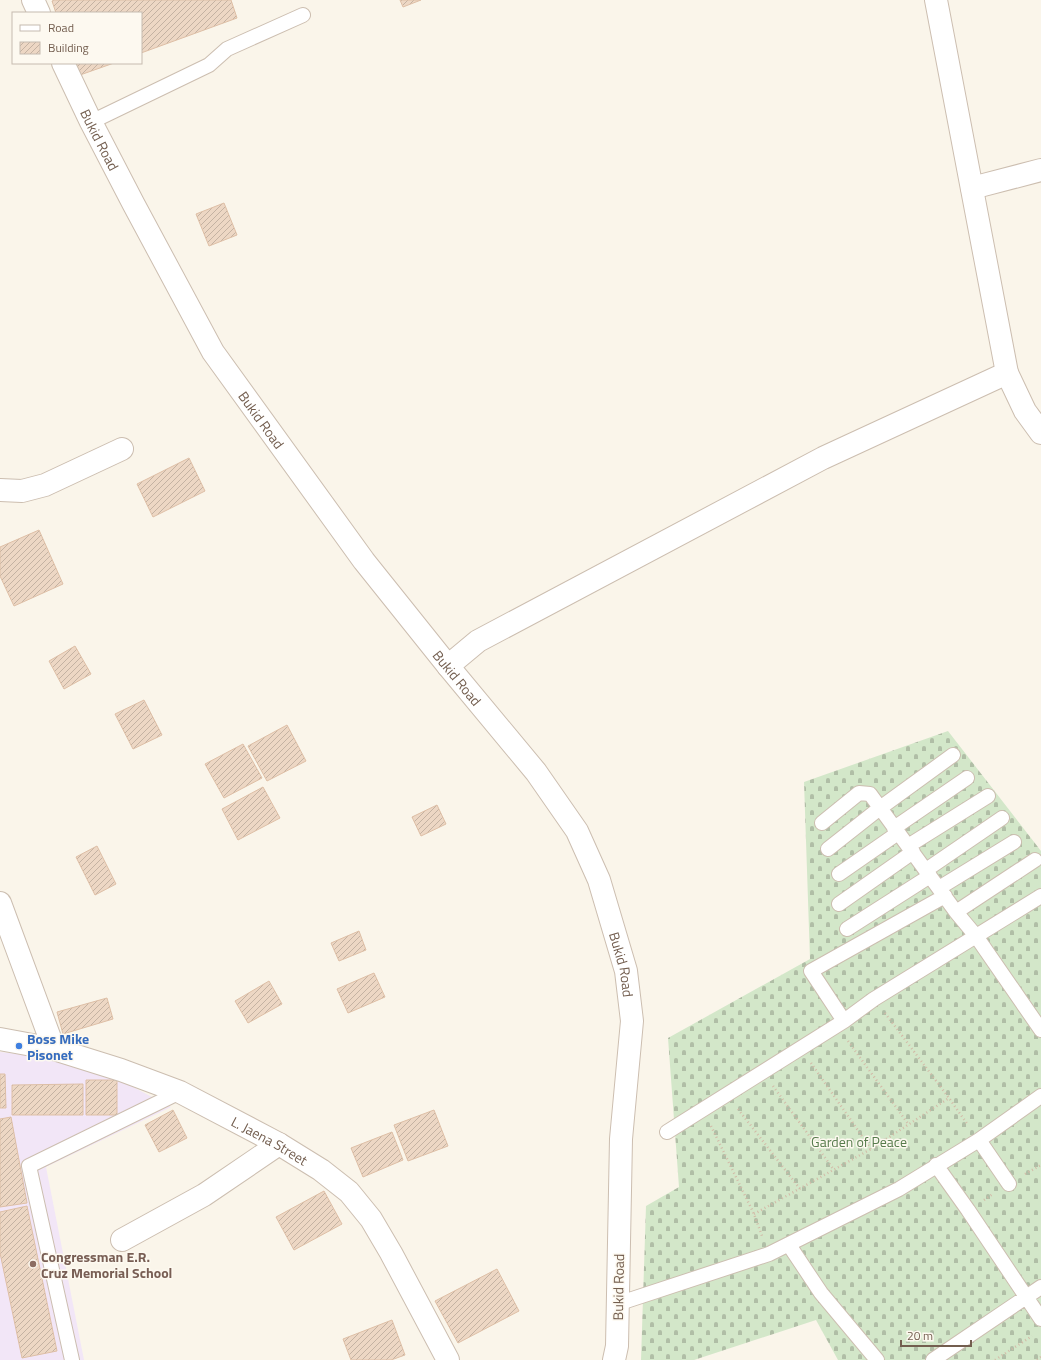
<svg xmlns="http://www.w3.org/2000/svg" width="1041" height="1360" viewBox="0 0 1041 1360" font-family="'Titillium Web',sans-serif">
<defs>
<pattern id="cemetery-stones" width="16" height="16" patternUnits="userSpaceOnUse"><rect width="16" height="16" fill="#d3e7c9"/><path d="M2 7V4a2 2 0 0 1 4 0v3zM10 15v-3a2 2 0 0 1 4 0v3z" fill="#b0bea6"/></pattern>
<pattern id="building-hatch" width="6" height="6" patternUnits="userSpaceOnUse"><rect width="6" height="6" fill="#edd7c4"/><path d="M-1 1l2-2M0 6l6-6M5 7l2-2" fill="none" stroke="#c4b2a2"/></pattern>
</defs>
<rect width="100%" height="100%" fill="#faf5ea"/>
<path fill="#f2e6f7" d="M0,1052l39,4 60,13 72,38 -125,60 38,193h-84z"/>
<path fill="url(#cemetery-stones)" d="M948,731l93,120v509h-203l-22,-40 -122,40h-53l5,-154 33,-19 -11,-149 142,-79 -6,-177z"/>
<path fill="url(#building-hatch)" stroke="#debfa6" d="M54,0h177l6,18 -96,35v-40h-85l-4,-12z
M400,0h21l-18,7z
M75,63h39l-34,12z
M224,203l13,32 -28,11 -13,-32z
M189,458l16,33 -52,26 -16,-33z
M39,530l24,54 -49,22 -14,-30v-29z
M75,646l16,28 -27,15 -15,-28z
M144,700l18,35 -29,14 -18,-35z
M287,725l19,36 -39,20 -19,-35z
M243,744l19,34 -38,20 -19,-34z
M263,787l17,31 -42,22 -16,-31z
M437,805l9,19 -25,12 -9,-19z
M97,846l19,38 -21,11 -19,-38z
M359,931l7,19 -27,11 -8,-18z
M374,973l11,24 -37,16 -11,-24z
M269,981l13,23 -34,19 -13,-22z
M107,998l6,21 -50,15 -6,-22z
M0,1074h5l1,34h-6z
M86,1080h31v35h-31z
M83,1084v31h-71v-30z
M173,1110l14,28 -28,14 -14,-27z
M434,1110l14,36 -40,15 -14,-36z
M11,1117l16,86 -27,4v-88z
M392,1132l11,28 -40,17 -12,-29z
M324,1191l18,33 -48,26 -18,-33z
M27,1206l30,145 -35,7 -22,-105v-41z
M497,1269l22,42 -61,32 -23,-42z
M392,1320l13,35 -14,5h-40l-8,-21z"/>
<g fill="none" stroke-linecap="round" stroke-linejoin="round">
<g stroke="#ccbeb0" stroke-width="16">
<path id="lane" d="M91,122l118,-57 18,-16 76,-34
M822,823l37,-30 11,1 86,118 20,24 65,94
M894,828l73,-50
M908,846l80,-50
M828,849l52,-41 73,-53
M926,870l76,-52
M839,874l59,-41
M939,888l75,-46
M839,904l74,-52
M956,912l79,-52
M847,929l83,-53
M844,1021l-33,-50 134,-75
M667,1132l177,-111 30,-22 167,-103
M979,1140l30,44
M936,1165l32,45 73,109
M789,1245l32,48 56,67
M617,1304l152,-50 130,-65 80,-49 62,-44
M72,1360l-43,-194 151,-74
M933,1360l108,-73"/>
</g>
<g stroke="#ccbeb0" stroke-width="24">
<g id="street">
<path d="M33,0l6,13"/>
<path id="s1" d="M63,63l28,59 42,81 80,149 151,209 84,105 88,106 41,59 22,49 27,91 6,50 -11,118 -4,207 -3,14"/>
<path d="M972,188l69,-18"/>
<path d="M1007,373l18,38 16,22"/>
<path d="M0,490l22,1 23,-6 77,-36"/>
<path d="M448,666l30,-25 345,-183 184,-85 -71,-373"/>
<path d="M0,903l54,146"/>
<path id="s2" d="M0,1039l54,10 67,21 59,22 99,52 42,26 28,22 22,27 20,34 57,107"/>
<path d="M122,1240l82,-45 75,-51"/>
</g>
</g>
<path stroke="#d2baa7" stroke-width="2.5" stroke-dasharray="1 3" stroke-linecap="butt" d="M885,1013l64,85 19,27
M848,1041l61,84
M811,1063l60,86
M773,1086l61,84
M738,1109l62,80
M711,1126l43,88 8,22
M1025,1174l16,-9
M984,1200l9,-6
M754,1214l117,-65 78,-51
M995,1360l37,-24
M1037,1360l4,-3"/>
<use href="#lane" stroke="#fff" stroke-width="14"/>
<use href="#street" stroke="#fff" stroke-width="22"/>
</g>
<circle fill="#3f7fe0" stroke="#fdf9f0" stroke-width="1.5" cx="19" cy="1046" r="4"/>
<circle fill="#8d6e63" stroke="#fdf9f0" stroke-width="1.5" cx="33" cy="1264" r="4"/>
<g text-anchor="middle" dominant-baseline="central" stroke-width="3" stroke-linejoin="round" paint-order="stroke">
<g font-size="14" fill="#735e4f" stroke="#fdf9f0">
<text stroke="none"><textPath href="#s1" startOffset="85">Bukid Road</textPath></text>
<text stroke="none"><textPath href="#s1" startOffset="409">Bukid Road</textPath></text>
<text stroke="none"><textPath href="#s1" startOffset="733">Bukid Road</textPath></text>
<text stroke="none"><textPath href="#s1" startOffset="1069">Bukid Road</textPath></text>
<text stroke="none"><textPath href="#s2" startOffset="290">L. Jaena Street</textPath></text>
<text transform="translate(618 1287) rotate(-89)">Bukid Road</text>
</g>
<g font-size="14" font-weight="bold" fill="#366cbe" stroke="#fdf9f0" text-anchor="start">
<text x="27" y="1038">Boss Mike<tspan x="27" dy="16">Pisonet</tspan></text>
</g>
<g font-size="14" fill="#577c4c" stroke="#fdf9f0">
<text x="859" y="1141">Garden of Peace</text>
</g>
<g font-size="14" font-weight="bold" fill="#785e54" stroke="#fdf9f0" text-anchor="start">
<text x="41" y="1256">Congressman E.R.<tspan x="41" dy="16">Cruz Memorial School</tspan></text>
</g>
</g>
<rect x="12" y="12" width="130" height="52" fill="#fdf9f0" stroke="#c6bbb0"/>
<rect x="20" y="25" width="20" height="6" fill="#ffffff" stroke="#c6bbb0"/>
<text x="48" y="32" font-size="12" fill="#735e4f">Road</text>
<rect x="20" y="42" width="20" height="12" fill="url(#building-hatch)" stroke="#c6bbb0"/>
<text x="48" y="52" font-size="12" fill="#735e4f">Building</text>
<path d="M901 1340v6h70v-6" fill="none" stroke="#735e4f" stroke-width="2"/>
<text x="907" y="1340" font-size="12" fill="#735e4f" stroke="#fdf9f0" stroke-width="3" paint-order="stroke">20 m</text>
</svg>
